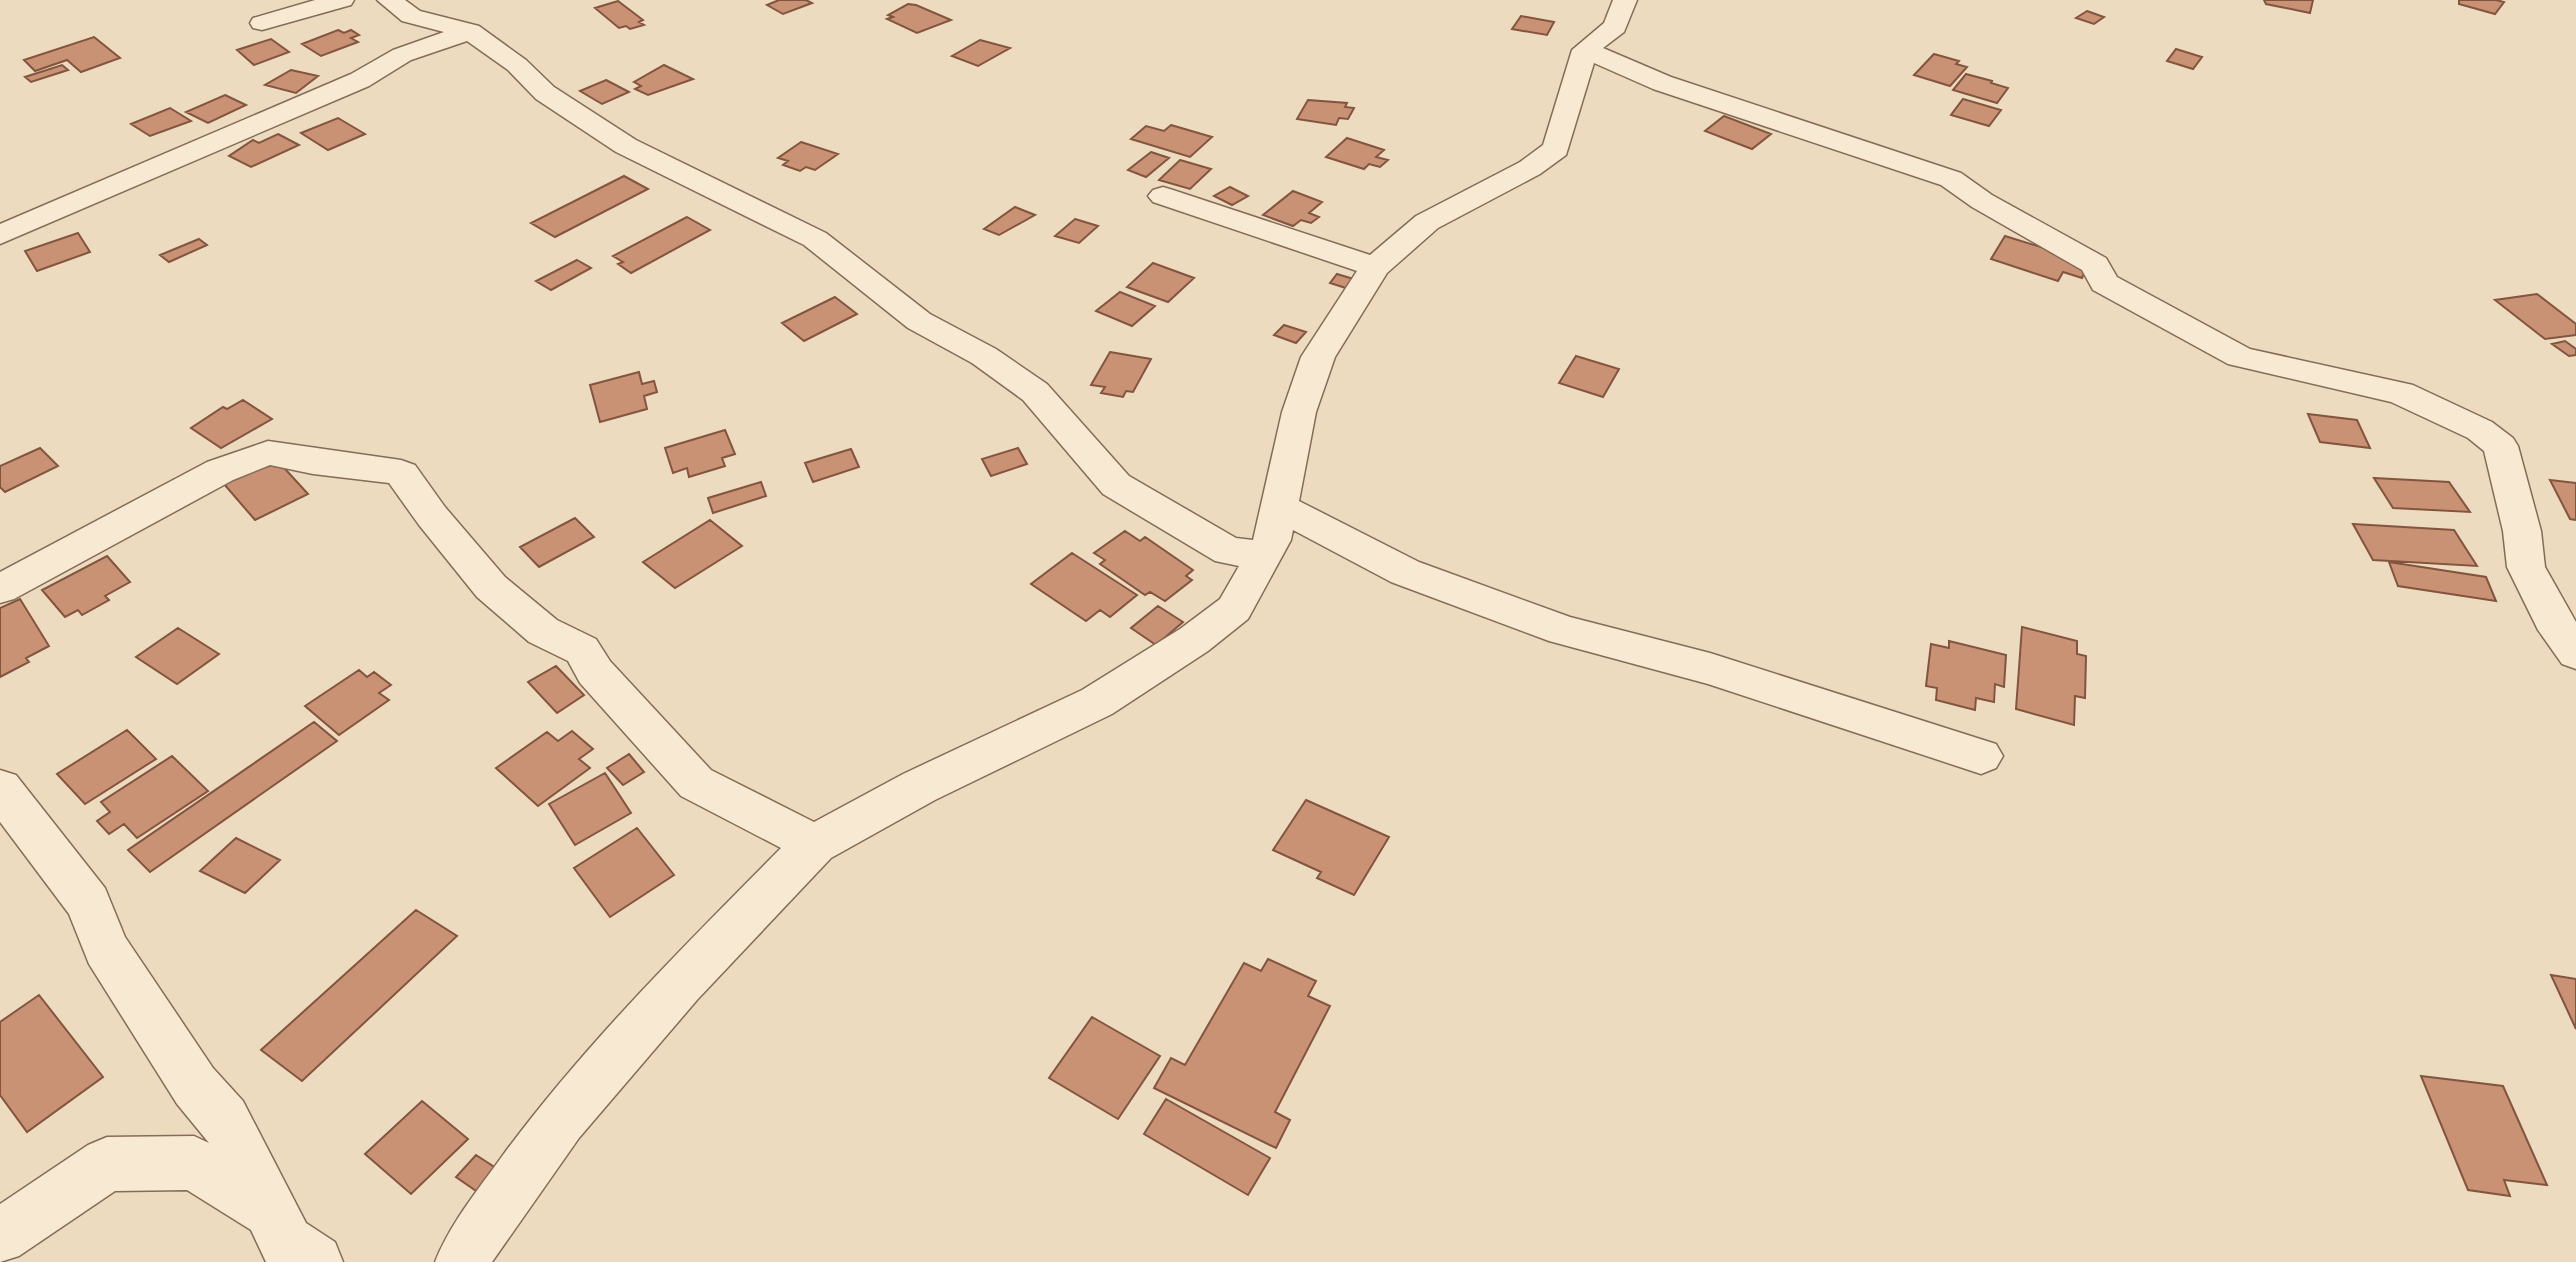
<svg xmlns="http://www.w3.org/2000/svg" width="2576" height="1262" viewBox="0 0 2576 1262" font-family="'IBM Plex Serif',serif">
<rect width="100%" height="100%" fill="#ecdbbf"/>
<path fill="#ca9275" stroke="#83543e" stroke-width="2" d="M779,0h27l6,3 -29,11 -16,-9z
M2264,0h49l-3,13 -44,-9z
M2459,0h37l8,2 -9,12 -36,-10z
M618,1l25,19 -4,2 5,3 -14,4 -4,-3 -7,2 -24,-20z
M908,4l8,1 35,15 -34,13 -30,-14 6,-2 -5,-2z
M2087,11l17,6 -10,7 -18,-6z
M1521,16l33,6 -7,13 -35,-6z
M338,30l6,3 7,-3 8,5 -8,3 7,4 -37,14 -19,-12z
M94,37l26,21 -39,14 -14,-12 -32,11 -11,-11z
M271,39l18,13 -35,13 -17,-15z
M980,40l30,8 -32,18 -26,-10z
M2176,49l26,8 -9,12 -26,-8z
M1934,54l25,7 -3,3 11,3 -17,19 -36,-11z
M62,65l6,5 -37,12 -6,-5z
M664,65l29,14 -45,16 -13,-6 6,-3 -7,-4z
M291,70l27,6 -22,17 -31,-8z
M1966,74l26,7 -1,2 17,5 -11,15 -44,-13z
M606,80l23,12 -27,12 -22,-13z
M225,95l21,10 -38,18 -22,-11z
M1963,99l38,11 -12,16 -38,-11z
M1308,100l39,3 -2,4 9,1 -6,11 -9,-1 -3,7 -39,-6z
M170,108l21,13 -41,15 -19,-12z
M1724,116l47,18 -19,15 -47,-18z
M338,118l27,16 -37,16 -27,-17z
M1171,125l41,12 -22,20 -59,-18 15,-13 18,5z
M278,134l21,11 -48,22 -22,-11 24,-16 6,3z
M1347,138l37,12 -8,7 12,3 -8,7 -11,-3 -5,5 -38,-12z
M801,142l37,12 -23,16 -9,-3 -6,4 -17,-6 5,-4 -10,-3z
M1151,152l18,6 -23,19 -18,-7z
M1180,160l31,9 -21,20 -31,-9z
M624,176l24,13 -93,48 -24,-14z
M1230,187l18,9 -16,9 -18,-9z
M1293,191l29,11 -13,11 10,4 -8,6 -10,-3 -8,6 -30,-11z
M1015,207l20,8 -36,20 -15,-6z
M687,217l23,13 -79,43 -13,-9 5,-2 -10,-6z
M1075,219l23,7 -19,17 -24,-7z
M78,233l12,19 -53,19 -12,-20z
M2005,236l65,20 18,9 -6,13 -19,-6 -5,9 -67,-22z
M199,239l8,6 -38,17 -9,-7z
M577,260l14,8 -40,22 -15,-9z
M1153,263l41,15 -26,24 -41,-15z
M1337,274l20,6 -8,9 -19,-6z
M1120,292l35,14 -23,20 -36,-15z
M2537,294l39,30v11l-31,4 -50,-39z
M835,297l22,17 -53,27 -22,-18z
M1284,325l22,7 -10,11 -22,-8z
M2565,341l11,8v6l-7,1 -17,-12z
M1110,352l41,7 -18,33 -7,-1 -3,6 -22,-4 4,-6 -14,-2z
M1576,356l43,13 -16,28 -44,-14z
M639,372l3,12 12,-3 3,11 -13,4 3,13 -47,13 -10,-37z
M243,400l29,19 -51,29 -30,-20 32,-21 4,2z
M2308,414l49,6 13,28 -50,-6z
M725,430l10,24 -13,4 3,8 -36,11 -2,-9 -14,5 -8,-25z
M40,448l18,18 -53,26 -5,-5v-21z
M1018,448l9,16 -36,12 -9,-17z
M851,449l8,18 -46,15 -8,-19z
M276,459l32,35 -53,26 -31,-36z
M2374,478l75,4 21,30 -77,-4z
M2550,480l26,3v37l-6,-1z
M761,482l5,14 -53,17 -5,-15z
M575,518l19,19 -55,30 -19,-20z
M710,520l32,26 -67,42 -32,-26z
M2353,524l101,6 23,36 -104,-6z
M1125,531l15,10 5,-4 48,33 -7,6 6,4 -27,21 -15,-9 -5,3 -45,-31 5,-4 -11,-7z
M1072,553l65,42 -27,22 -10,-7 -14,11 -55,-37z
M107,556l23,26 -25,14 4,4 -27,15 -4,-5 -13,7 -23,-27z
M2389,562l97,15 10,24 -98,-15z
M20,599l29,47 -23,12 3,4 -29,15v-69z
M1158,606l25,16 -27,23 -25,-17z
M2022,627l55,14v13l9,2 -1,42 -10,-2 -1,29 -58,-16z
M178,628l41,26 -42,30 -41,-27z
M1949,641l57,14 -2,32 -9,-3 -1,18 -18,-4 -1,12 -39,-10 1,-12 -11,-2 5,-42 18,4z
M556,666l28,29 -27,18 -29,-31z
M359,670l8,7 7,-5 17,13 -12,8 10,7 -50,35 -34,-29z
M314,722l23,19 -187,131 -22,-22z
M127,730l29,29 -71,45 -28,-30z
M572,731l21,18 -14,10 11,9 -52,38 -42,-38 51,-36 11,9z
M629,754l15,18 -21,13 -16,-17z
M172,756l36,35 -71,47 -13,-14 -15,10 -12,-13 13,-9 -9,-10z
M605,773l26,40 -56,32 -26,-41z
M1306,800l83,37 -35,58 -37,-17 4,-6 -48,-22z
M637,828l37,47 -64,42 -36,-49z
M236,838l44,22 -35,33 -45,-22z
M416,910l41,26 -155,145 -41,-31z
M1268,959l48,22 -8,15 22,10 -55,106 15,8 -14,28 -122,-60 17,-30 14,7 59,-102 17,8z
M2551,975l25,4v50z
M39,995l64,82 -76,55 -27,-37v-73z
M1092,1017l68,39 -42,63 -69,-41z
M2421,1076l82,10 44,99 -43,-5 6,16 -42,-6z
M1166,1099l104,59 -22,37 -104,-61z
M422,1101l46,38 -57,55 -46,-40z
M476,1155l23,15 -20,23 -23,-16z"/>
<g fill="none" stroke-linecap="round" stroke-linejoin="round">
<g stroke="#846c58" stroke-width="3">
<path id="street" d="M315,0h39l-3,5 -89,25 -9,-2 -3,-5 3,-5z
M377,0h28l15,11 59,15 47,34 28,27 82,53 190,93 104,81 66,35 51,35 82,92 107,62 17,2 29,-128 19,-55 56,-86 -204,-69 -5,-6 5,-6 10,-3 10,3 197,65 46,-39 104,-54 23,-17 29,-95 32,-27 9,-23h24l-13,32 -21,16 68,29 290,96 31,22 114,63 11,19 133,72 163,36 79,37 21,16 5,8 23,85 4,36 31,55v47l-14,-5 -24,-34 -31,-63 -4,-36 -19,-80 -16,-13 -77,-36 -163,-38 -135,-74 -11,-20 -110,-63 -31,-22 -288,-96 -59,-26 -28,92 -26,19 -102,54 -51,45 -52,84 -19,55 -17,89 120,61 151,55 140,36 286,91 7,12 -7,12 -15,6 -273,-90 -159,-43 -158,-59 -98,-52 -2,10 -43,79 -40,32 -96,63 -177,86 -104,58 -134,142 -118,138 -87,124h-57c16,-40 43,-72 68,-107 82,-111 181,-209 278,-307l-100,-52 -101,-113 -12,-22 -39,-19 -52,-45 -58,-72 -30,-42 -76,-9 -43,-9 -37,15 -219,119 -14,4v-31l207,-110 61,-21 133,19 14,5 30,42 60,70 52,43 39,19 14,22 101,109 103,52 89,-48 179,-84 98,-61 40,-30 19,-33 -24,-5 -112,-67 -80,-94 -51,-37 -64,-35 -104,-83 -188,-93 -80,-53 -28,-29 -41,-29 -56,19 -42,26 -369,158v-20l351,-150 42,-24 51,-18 -42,-11z
M0,770l16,5 89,113 20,49 88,131 30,33 63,122 29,19 8,20h-77l-15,-32 -64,-40 -72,1 -96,65 -19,6v-58l88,-59 19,-8 87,-1 15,7 -32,-39 -88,-140 -20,-50 -69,-92z"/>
</g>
<use href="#street" fill="#f8e9d2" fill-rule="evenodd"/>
</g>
</svg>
